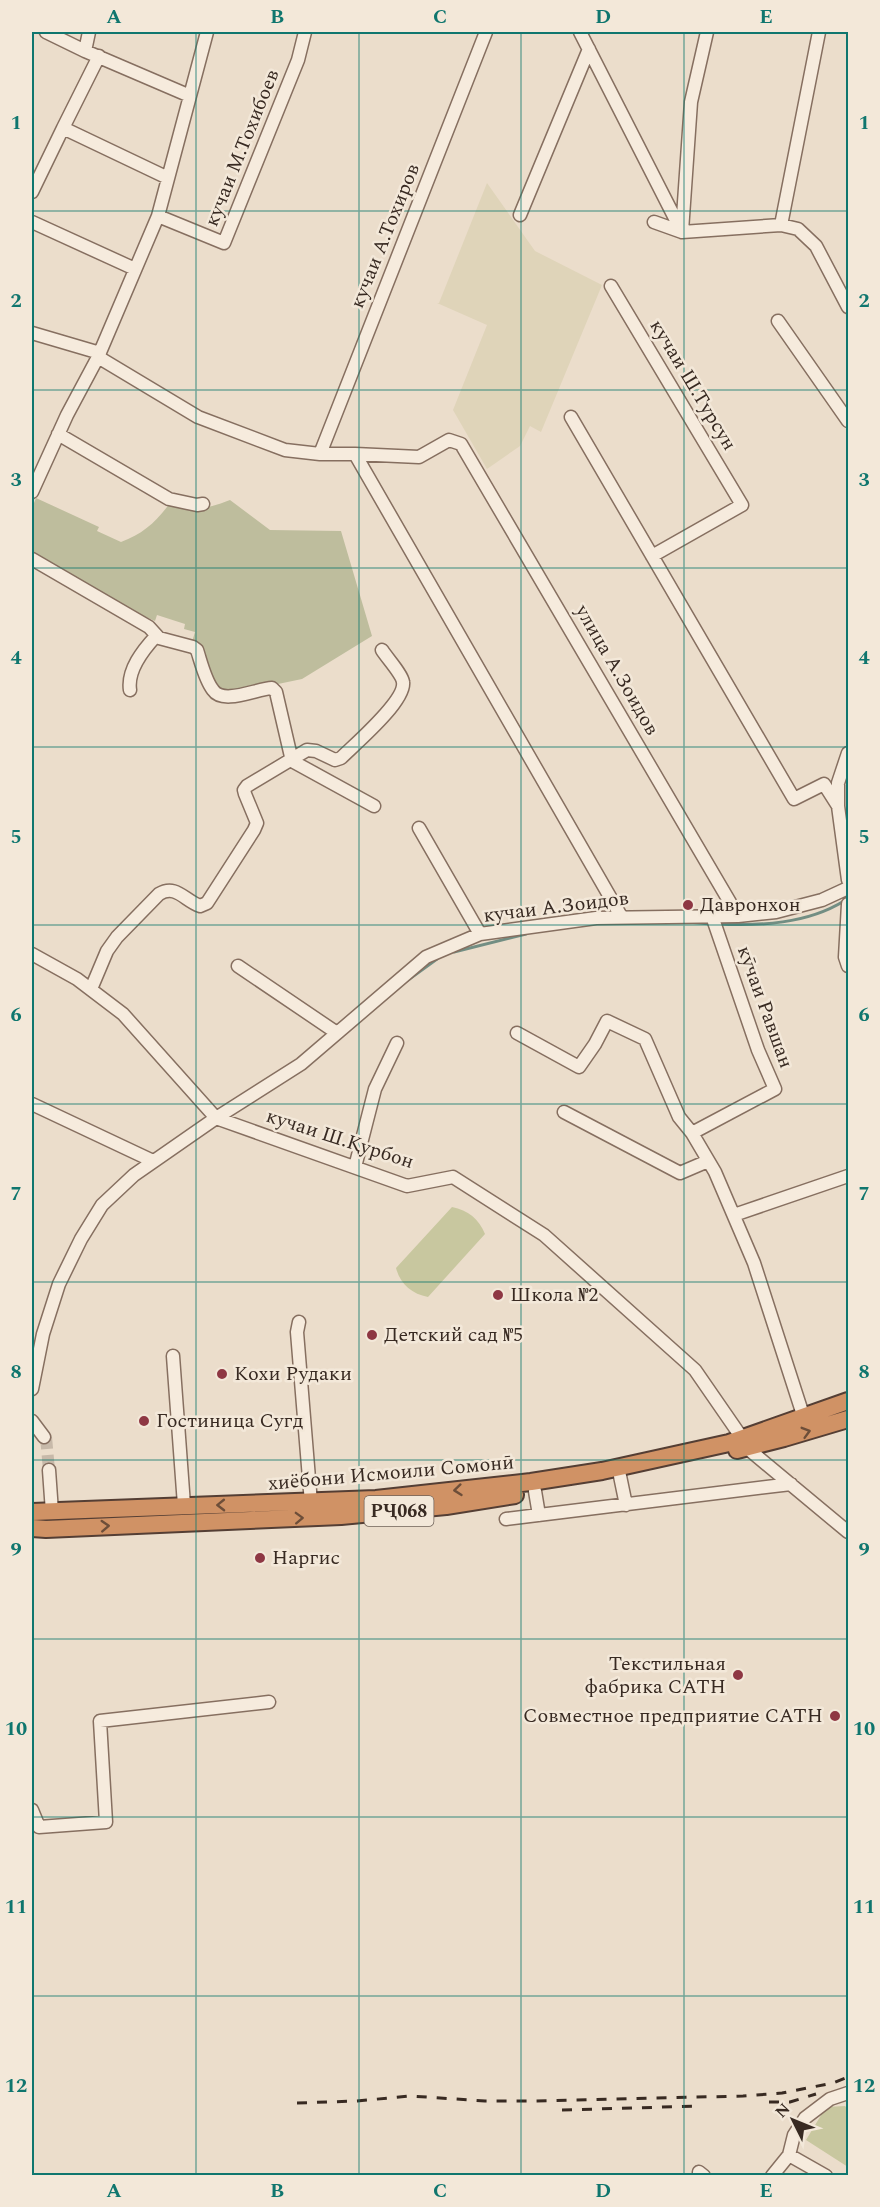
<svg xmlns="http://www.w3.org/2000/svg" width="880" height="2207" viewBox="0 0 880 2207" font-family="Spectral,serif">
<rect width="100%" height="100%" fill="#ebddcb"/>
<path fill="#dfd4b9" d="M487,183l48,68 67,34 -61,147 -11,-6 -10,20 -33,23 -34,-59 34,-85 -50,-22h2z"/>
<path fill="#c8c79f" d="M452,1207c16,3 27,12 33,27l-57,63c-16,-3 -28,-13 -32,-29z
M845,2106l3,3v58l-42,-27 20,-33z"/>
<path fill="#bebd9d" d="M36,498l63,29 -2,4 24,11c22,-8 36,-21 49,-39 25,8 37,6 60,-3l40,30 71,1 31,105 -70,43 -76,16 -11,-4 -23,-49 3,-10 -11,-3 1,-5 -28,-9 -2,6 -30,-13 -93,-51v-49z"/>
<g fill="none" stroke-linecap="round" stroke-linejoin="round">
<path stroke="#728e83" stroke-width="3" d="M687,922l24,2
M717,924c43,2 90,0 127,-23
M454,952l72,-18
M408,980l29,-21"/>
<path stroke="#c7b9a9" stroke-width="12" stroke-dasharray="12 6" stroke-linecap="butt" d="M46,1437l3,33"/>
<g stroke="#866f60" stroke-width="15">
<path id="minor" d="M46,32l39,19
M89,32l-4,19 105,45
M580,32l102,200
M99,56l-36,72 105,50
M32,192l31,-64
M520,215l69,-166
M158,216l66,27 74,-183 7,-28
M32,222l103,47
M654,222l28,10 99,-7 17,4 18,17 32,61
M781,225l38,-193
M682,231l9,-129 16,-70
M611,286l131,219 -90,51
M778,321l70,100
M32,333l68,20
M98,357l100,60 87,33 35,4h35l266,462
M571,417l223,382 30,-15 14,22
M58,434l111,65 28,6 6,-1
M320,454l166,-422
M355,454l64,3 30,-17 12,4 277,472
M32,492l35,-77 31,-58 60,-141 49,-184
M32,559l117,68 10,11 34,9 4,3c4,12 8,30 16,40 10,15 43,-1 59,-2l4,4 16,69 82,45
M130,690c-3,-20 13,-40 26,-54
M848,753l-10,30v23l10,74
M419,828l61,106
M848,904l-3,53 3,9
M32,954l45,25 46,35 93,104 191,68 46,-9 91,58 151,135 47,68
M238,966l99,67
M91,989l16,-38 10,-14 42,-43c17,-10 25,6 41,12l7,-3 47,-73 3,-7 -12,-29 -1,-4 3,-4 60,-36 9,1 19,9 6,-2c14,-14 65,-57 62,-76 -1,-8 -16,-24 -21,-32
M517,1033l62,34 16,-23 12,-23 38,18 34,78 13,16 23,39 39,91 50,155
M32,1104l121,57
M564,1112l116,61 28,-12
M692,1133l83,-44 -17,-39 -46,-134
M355,1167l20,-78 22,-46
M734,1215l114,-39
M299,1322l-2,10 14,171
M173,1356l11,149
M32,1389l11,-55 16,-50 22,-45 21,-34 32,-30 82,-57 85,-54 125,-107 54,-23 116,-16 142,-2 38,-4 46,-12 26,-12
M32,1421l12,16
M747,1448l101,84
M49,1470l3,42
M620,1476l6,29
M535,1491l4,24
M506,1519l285,-35
M32,1810l7,17 67,-5 -6,-101 169,-19
M789,2155l37,21
M699,2172l5,4
M772,2176l17,-21 5,-20 11,-17 25,-19 18,-6"/>
</g>
<g stroke="#543e34" stroke-width="20">
<path id="highway" d="M737,1450l47,-12 64,-19
M32,1512l344,-13 155,-17 71,-11 127,-28 119,-42
M32,1528l14,1 295,-13 105,-10 69,-11"/>
</g>
<use href="#minor" stroke="#f6ebdd" stroke-width="12"/>
<use href="#highway" stroke="#d09265" stroke-width="16"/>
<path stroke="#382a22" stroke-width="3" stroke-dasharray="10 10" stroke-linecap="butt" d="M769,2102h21l26,-8
M297,2103l60,-2 53,-5 75,5h48l210,-5 39,-3 51,-10 15,-6
M562,2110l138,-4"/>
</g>
<defs><path id="oneway-chevron" d="M-2-3.5L2.5 0L-2 3.5" fill="none" stroke-width="1.6" stroke-linecap="round" stroke-linejoin="round" transform="scale(1.5)"/></defs>
<g stroke="#6d4e39">
<use href="#oneway-chevron" transform="translate(806 1432) rotate(-16)"/>
<use href="#oneway-chevron" transform="translate(458 1490) rotate(174)"/>
<use href="#oneway-chevron" transform="translate(221 1505) rotate(179)"/>
<use href="#oneway-chevron" transform="translate(299 1518) rotate(-2)"/>
<use href="#oneway-chevron" transform="translate(105 1526) rotate(-3)"/>
</g>
<path fill="none" stroke="#0f766e" stroke-width="1.5" stroke-opacity="0.55" d="M196,32v2144M359,32v2144M521,32v2144M684,32v2144M32,211h816M32,390h816M32,568h816M32,747h816M32,925h816M32,1104h816M32,1282h816M32,1460h816M32,1639h816M32,1817h816M32,1996h816"/>
<g fill="#8e3743" stroke="#f3e8d9" stroke-width="2">
<circle cx="688" cy="905" r="6"/>
<circle cx="498" cy="1295" r="6"/>
<circle cx="372" cy="1335" r="6"/>
<circle cx="222" cy="1374" r="6"/>
<circle cx="144" cy="1421" r="6"/>
<circle cx="260" cy="1558" r="6"/>
<circle cx="738" cy="1675" r="6"/>
<circle cx="835" cy="1716" r="6"/>
</g>
<g text-anchor="middle" dominant-baseline="central" stroke-width="5" stroke-linejoin="round" paint-order="stroke">
<rect fill="#f3e8d9" stroke="#706359" stroke-width="1.5" x="364.5" y="1496" width="69" height="30" rx="4.5"/>
<g font-size="18" font-weight="bold" fill="#382a22">
<text x="399" y="1511">РҶ068</text>
</g>
<g font-size="20" fill="#382a22" stroke="#f3e8d9">
<text transform="translate(242 148) rotate(-68)">кучаи М.Тохибоев</text>
<text transform="translate(385 236) rotate(-68)">кучаи А.Тохиров</text>
<text transform="translate(693 385) rotate(59)">кучаи Ш.Турсун</text>
<text transform="translate(617 670) rotate(60)">улица А.Зоидов</text>
<text transform="translate(556 907) rotate(-7)">кучаи А.Зоидов</text>
<text transform="translate(765 1007) rotate(70)">кӯчаи Равшан</text>
<text transform="translate(340 1139) rotate(18)">кучаи Ш.Қурбон</text>
<text transform="translate(391 1473) rotate(-5)">хиёбони Исмоили Сомонӣ</text>
</g>
<g font-size="20" fill="#382a22" stroke="#f3e8d9" text-anchor="start">
<text x="700" y="905">Давронхон</text>
<text x="510" y="1295">Школа №2</text>
<text x="384" y="1335">Детский сад №5</text>
<text x="234" y="1374">Кохи Рудаки</text>
<text x="156" y="1421">Гостиница Сугд</text>
<text x="272" y="1558">Наргис</text>
<text x="726" y="1664" text-anchor="end">Текстильная<tspan x="726" dy="23">фабрика САТН</tspan></text>
<text x="823" y="1716" text-anchor="end">Совместное предприятие CATH</text>
</g>
</g>
<rect width="880" height="2207" fill="none" stroke="#f3e8d9" stroke-width="66"/>
<g transform="translate(793 2120) rotate(313)" stroke="#f3e8d9" stroke-width="4.5" paint-order="stroke">
<path d="M0-4.5L10 22L0 15L-10 22Z" fill="#382a22"/>
<text y="-9" font-size="16" font-weight="bold" text-anchor="middle" fill="#382a22">N</text>
</g>
<rect x="33" y="33" width="814" height="2141" fill="none" stroke="#0f766e" stroke-width="2"/>
<g font-size="20" text-anchor="middle" font-weight="bold" fill="#0f766e">
<text x="114" y="23">A</text>
<text x="277" y="23">B</text>
<text x="440" y="23">C</text>
<text x="603" y="23">D</text>
<text x="766" y="23">E</text>
<text x="16" y="129">1</text>
<text x="864" y="129">1</text>
<text x="16" y="307">2</text>
<text x="864" y="307">2</text>
<text x="16" y="486">3</text>
<text x="864" y="486">3</text>
<text x="16" y="664">4</text>
<text x="864" y="664">4</text>
<text x="16" y="843">5</text>
<text x="864" y="843">5</text>
<text x="16" y="1021">6</text>
<text x="864" y="1021">6</text>
<text x="16" y="1200">7</text>
<text x="864" y="1200">7</text>
<text x="16" y="1378">8</text>
<text x="864" y="1378">8</text>
<text x="16" y="1556">9</text>
<text x="864" y="1556">9</text>
<text x="16" y="1735">10</text>
<text x="864" y="1735">10</text>
<text x="16" y="1913">11</text>
<text x="864" y="1913">11</text>
<text x="16" y="2092">12</text>
<text x="864" y="2092">12</text>
<text x="114" y="2197">A</text>
<text x="277" y="2197">B</text>
<text x="440" y="2197">C</text>
<text x="603" y="2197">D</text>
<text x="766" y="2197">E</text>
</g>
</svg>
